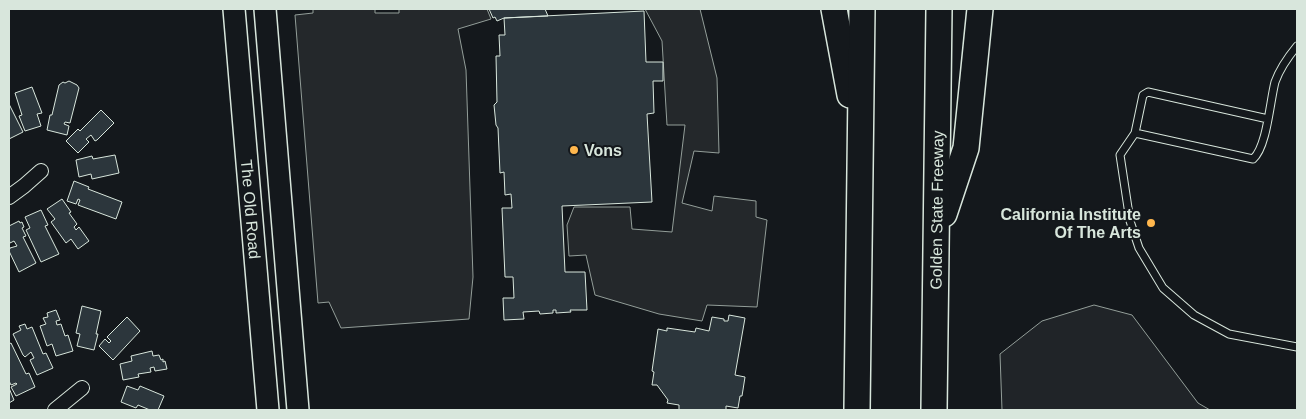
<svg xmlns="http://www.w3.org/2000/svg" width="1306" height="419" viewBox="0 0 1306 419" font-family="Arial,sans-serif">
<rect width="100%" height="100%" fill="#14181c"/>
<path fill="#202428" stroke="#939e99" d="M1094,305l38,10 66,88 12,7h-208l-2,-56 42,-33z"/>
<path fill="#24282b" stroke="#939e99" d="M313,9h62v4h24v-4h88l4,10 -33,10 8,41 7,207 -4,42 -128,9 -12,-26 -11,1 -23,-288 18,-2z
M645,9h55l17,69 2,75 -25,-2 -12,52 30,8 2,-15 42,5v16l11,3 -10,87 -50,-2 -5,16 -43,-7 -64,-19 -9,-40 -17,1 -2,-31 7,-18h56l2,22 40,3 13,-107h-18l-5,-84z"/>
<path fill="#2c363c" stroke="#d8e6dc" d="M489,9h56l3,7 -44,2 -7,3 -2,-4 -2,1z
M644,11l2,51h17v19h-10l1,32 -7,1 5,88 -90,4 3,66h20l2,38h-17l1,2 -15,1v-3h-3v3l-13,1 -1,-3 -16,1 1,7 -20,1 -1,-22h11l-1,-21h-8l-3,-69h10l-1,-14 -6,1 -1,-23 -4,1 -2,-45 -2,-3 -2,-20 3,-3 -1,-46h4l-1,-21h6l-1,-17z
M69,81l8,4 2,3 -9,35 -5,-1 -1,2 5,2 -2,9 -20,-5 3,-15h2l7,-30 4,-3 2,1z
M32,87l10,26 -5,1 4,12 -16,5 -6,-15 3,-1 -7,-22z
M9,104l14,28 -14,7z
M101,110l13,13 -17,17 -2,1 -4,-6 -5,4 3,3 -11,11 -12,-12 12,-12 2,2z
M115,155l4,18 -27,6 -1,-5 -12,3 -3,-17 16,-4 1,3z
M74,181l15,6 -1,2 34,13 -6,17 -38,-14 2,-5 -2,-1 -2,5 -9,-3z
M62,199l9,13 -2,1 8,11 -3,3 2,3 3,-3 10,14 -11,8 -7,-10 -5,4 -15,-21 4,-3 -8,-10z
M41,210l7,15 -3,1 14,28 -18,8 -15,-32 4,-2 -5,-11z
M19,221l1,2 2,-1 2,5 -2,1 4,8 -3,1 13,26 -17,9 -10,-21 1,-3 7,-2 -3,-5 -4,2 -1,-4v-13z
M82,306l19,5 -5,23h2l-4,16 -17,-4 3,-12 -4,-1z
M56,310l4,10 -4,1 1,4 4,-1 4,12 3,-1 5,16 -17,5 -4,-12 -5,2 -7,-20 6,-2 -3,-6 5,-1 -1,-4z
M729,315l16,3 -10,57 10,2 -3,19h-2l-2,12 -12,-2v4h-47v-5l-12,-2 1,-3 -11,-15h-5l2,-13 -2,-1 6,-42 9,2v-3l28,4 1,-4 13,3 3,-14 12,2v2h4z
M127,317l13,14 -27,29 -14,-14 6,-7 4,4 2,-2 -4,-4z
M25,324l2,5 5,-2 11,27 3,-1 7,15 -16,7 -7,-15 4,-2 -3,-6 -6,5 -2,-2 -10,-21 8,-4 -2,-4z
M11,343l15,31 3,-1 6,14 -19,9 -5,-9 6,-3 -1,-1 -5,2 -2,-4v-37z
M152,351l1,5 6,-1 2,5 2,-1v3l2,-1 2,8 -12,2 -1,-4 -4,1 1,4 -13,2 1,3 -16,3 -3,-16 12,-3 -1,-5z
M127,386l11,4 2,-4 24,10 -6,14h-8l-12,-5 -2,3 -15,-6z
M9,388l5,12 -5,3z"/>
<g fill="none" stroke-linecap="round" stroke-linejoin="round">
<g stroke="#d8e6dc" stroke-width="9">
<path id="lane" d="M1268,119l-120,-27 -5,3 -8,38 118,26c14,-12 17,-58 22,-77 5,-14 13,-25 22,-36
M1135,133l-15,22 10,66 9,27 24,40 31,27 35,19 68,13"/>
</g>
<g stroke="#d8e6dc" stroke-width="16">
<path id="street" d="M9,197l15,-11 17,-15
M55,410l27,-22"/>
</g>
<g stroke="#d8e6dc" stroke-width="24">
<g id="primary">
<path id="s1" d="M234,9l34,401"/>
<path d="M265,9l33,401"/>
</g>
</g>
<g stroke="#d8e6dc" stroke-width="28">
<g id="highway">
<path d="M834,9l16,86"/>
<path d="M944,214l22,-66 14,-139"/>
<path d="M857,410l5,-401"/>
<path id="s2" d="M934,410l5,-401"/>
</g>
</g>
<use href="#lane" stroke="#14181c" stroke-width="7"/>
<use href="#street" stroke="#14181c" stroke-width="14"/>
<use href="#primary" stroke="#14181c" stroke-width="21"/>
<use href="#highway" stroke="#14181c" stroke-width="25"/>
</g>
<g fill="#ffb74d" stroke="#14181c" stroke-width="2">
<circle cx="574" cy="150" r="5"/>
<circle cx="1151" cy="223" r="5"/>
</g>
<g text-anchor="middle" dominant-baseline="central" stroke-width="4" stroke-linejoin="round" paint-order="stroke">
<g font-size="16" font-weight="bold" fill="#d8e6dc" stroke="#14181c" text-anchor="start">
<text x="584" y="150">Vons</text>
<text x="1141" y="214" text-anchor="end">California Institute<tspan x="1141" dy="18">Of The Arts</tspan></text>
</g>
<g font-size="16" fill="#d8e6dc" stroke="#14181c">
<text stroke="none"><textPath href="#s1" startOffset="201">The Old Road</textPath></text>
<text stroke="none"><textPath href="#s2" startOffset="200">Golden State Freeway</textPath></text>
</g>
</g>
<rect width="1306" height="419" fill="none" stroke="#d8e6dc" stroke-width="20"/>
</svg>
